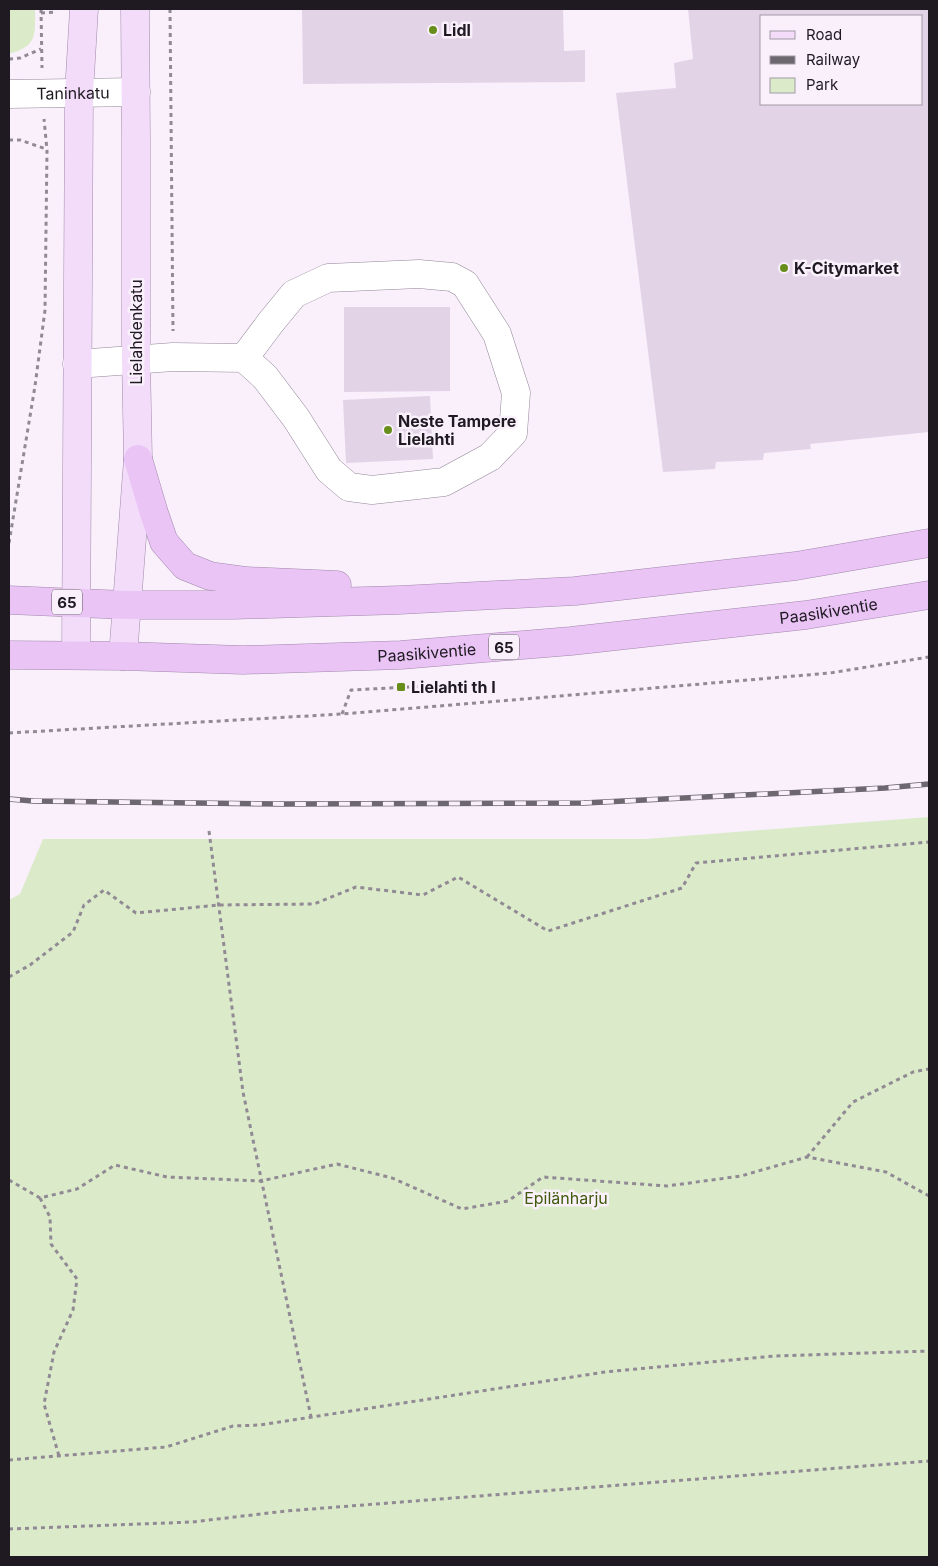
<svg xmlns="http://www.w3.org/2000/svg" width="938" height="1566" viewBox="0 0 938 1566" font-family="Inter,sans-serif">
<rect width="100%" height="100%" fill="#f9f0fc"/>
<path fill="#dbebc9" d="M9,9h26c0,26 3,37 -26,45z
M929,817v740h-920v-657l11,-6 23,-55h603z"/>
<path fill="#e2d3e7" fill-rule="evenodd" d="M302,9h261l1,42 21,-1v32l-282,2z
M688,9h241v423l-119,12 1,5 -47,4 -1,7 -47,2 -1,7 -52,3 -47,-379 60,-5 -2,-25 19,-4zM762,16h160v88h-160z
M344,307h106v84l-106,1z
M430,396l3,63 -87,4 -3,-63z"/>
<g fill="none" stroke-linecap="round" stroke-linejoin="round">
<g stroke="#938698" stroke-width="29">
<g id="minor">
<path id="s1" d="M9,94l127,-2"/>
<path d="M77,364l96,-7 71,1 21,19 31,41 33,52 20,17 23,3 72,-8 46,-25 23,-24 3,-40 -19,-59 -32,-50 -13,-7 -33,-3 -91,4 -34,16 -23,28 -27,36"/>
</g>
</g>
<g stroke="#a288ab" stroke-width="29">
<path id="major" d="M76,655l3,-562 5,-84
M123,656l15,-197 -2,-100v-220l-1,-130"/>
</g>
<g stroke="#a288ab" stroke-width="29">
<g id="highway">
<path d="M138,459l16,54 10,29 21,24 25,10 37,5 90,4"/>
<path d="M9,600l117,5h107l167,-5 175,-9 221,-25 133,-23"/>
<path id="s2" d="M9,655l114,1 120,4 158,-5 170,-14 235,-26 123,-20"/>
</g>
</g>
<path stroke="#918a94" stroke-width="3" stroke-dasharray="4 4" stroke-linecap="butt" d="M41,9l1,59
M170,9l3,322
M41,13l16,-1
M9,59l11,-1 21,-9
M9,140h11l26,9
M9,543l26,-157 10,-76 2,-160 -3,-31
M342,714l9,-24 78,-4
M9,733l333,-19 206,-17 282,-24 99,-16
M209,831l34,261 68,325
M9,977l21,-12 43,-33 11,-27 20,-15 32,23 83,-8 95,-1 42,-17 67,8 35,-18 90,54 134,-43 14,-25 233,-21
M807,1157l46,-55 60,-30 16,-3
M9,1180l31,18 37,-9 38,-24 52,12 94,4 76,-17 55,14 70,31 46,-8 35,-24 124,9 74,-10 66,-19 79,15 43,24
M40,1198l10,19 1,27 26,35 -4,31 -19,42 -10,52 15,52
M9,1460l157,-13 67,-21 27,-1 345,-53 169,-16 155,-5
M9,1529l183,-7 94,-11 643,-50"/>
<use href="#minor" stroke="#fff" stroke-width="28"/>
<use href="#major" stroke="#f2dcf9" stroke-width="28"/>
<use href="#highway" stroke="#e9c4f5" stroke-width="28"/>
<g stroke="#6d6770" stroke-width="5.5">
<path id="rail" d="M9,799l24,2 252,3 299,-1 301,-15 44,-4"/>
</g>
<use href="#rail" stroke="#f9f0fc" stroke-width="4" stroke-dasharray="11" stroke-linecap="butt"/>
</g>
<g fill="#678e1a" stroke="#f9f0fc" stroke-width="2">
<circle cx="433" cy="30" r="5"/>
<circle cx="784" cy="268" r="5"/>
<circle cx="388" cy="430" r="5"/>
<rect x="396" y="682" width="10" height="10" rx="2.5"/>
</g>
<g text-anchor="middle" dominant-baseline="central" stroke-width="5" stroke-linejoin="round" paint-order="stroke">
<g fill="#f9f0fc" stroke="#605a63" stroke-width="1">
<rect x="52" y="589.5" width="30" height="25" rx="4"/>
<rect x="489" y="634.5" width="30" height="25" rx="4"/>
</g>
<g font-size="15" font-weight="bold" fill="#1f1a21">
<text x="67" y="602">65</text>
<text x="504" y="647">65</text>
</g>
<g font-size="16" font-weight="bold" fill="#1f1a21" stroke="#f9f0fc" text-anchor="start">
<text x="443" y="30">Lidl</text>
<text x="794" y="268">K-Citymarket</text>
<text x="398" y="421">Neste Tampere<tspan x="398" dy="18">Lielahti</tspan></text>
<text x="411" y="687">Lielahti th I</text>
</g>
<g font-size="16" fill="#1f1a21" stroke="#f9f0fc">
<text stroke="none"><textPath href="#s1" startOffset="64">Taninkatu</textPath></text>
<text transform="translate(136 332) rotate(-90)">Lielahdenkatu</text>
<text stroke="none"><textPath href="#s2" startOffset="822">Paasikiventie</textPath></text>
<text stroke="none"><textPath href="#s2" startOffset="418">Paasikiventie</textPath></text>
</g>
<g font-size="16" fill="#3f5a09" stroke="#f9f0fc">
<text x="566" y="1198">Epilänharju</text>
</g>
</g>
<rect width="938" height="1566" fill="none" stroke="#1f1a21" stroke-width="20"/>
<rect x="760" y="15" width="162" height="90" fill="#f9f0fc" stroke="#a29aa4"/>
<rect x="770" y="31" width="25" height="8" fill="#f2dcf9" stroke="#a29aa4"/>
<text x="806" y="40" font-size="15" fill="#1f1a21">Road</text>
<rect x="770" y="56" width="25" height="8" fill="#6d6770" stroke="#a29aa4"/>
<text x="806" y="65" font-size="15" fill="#1f1a21">Railway</text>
<rect x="770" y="78" width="25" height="15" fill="#dbebc9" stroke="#a29aa4"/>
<text x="806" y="90" font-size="15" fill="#1f1a21">Park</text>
</svg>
